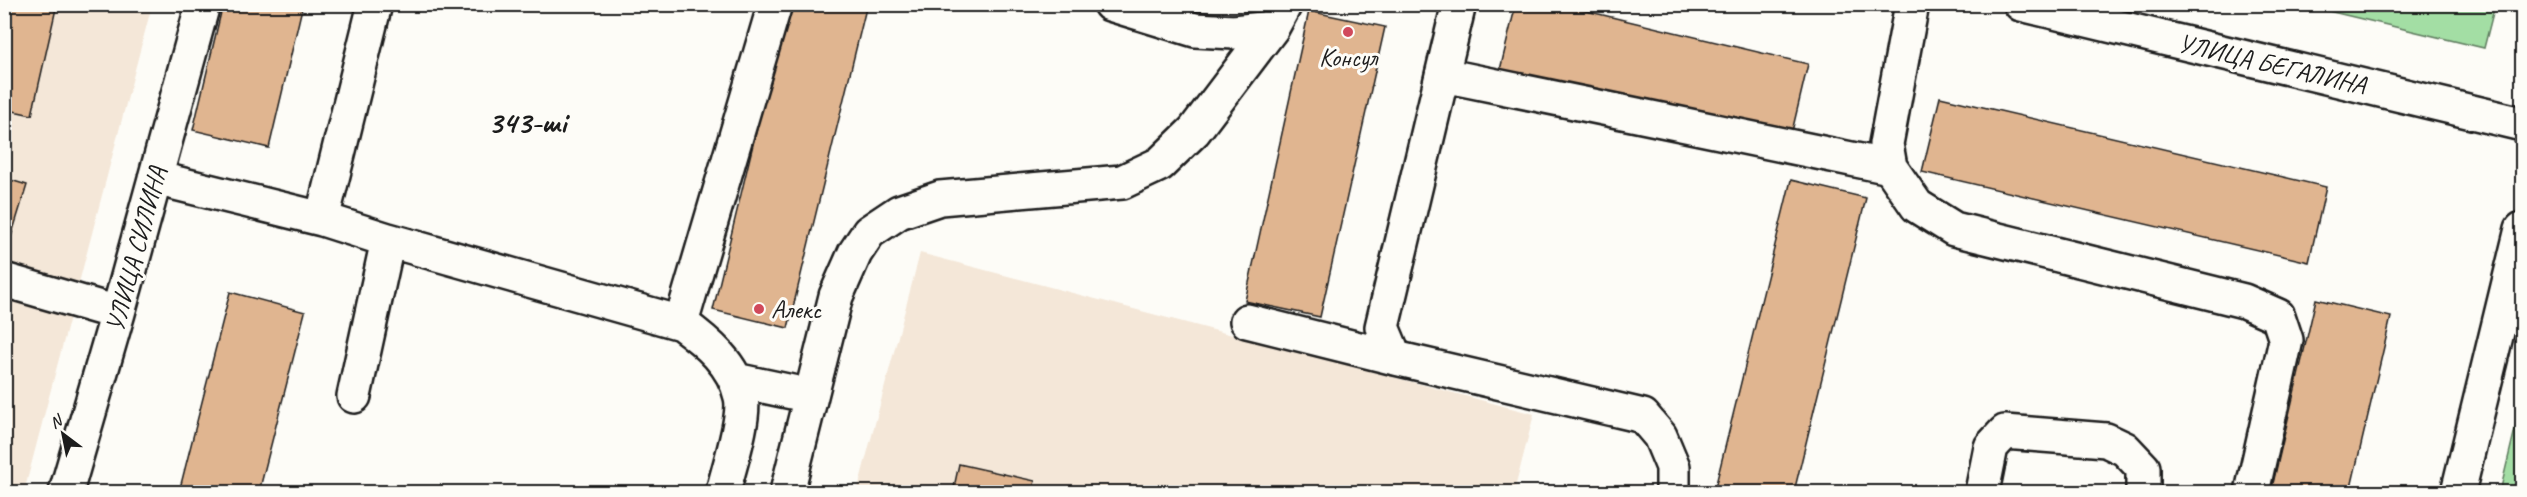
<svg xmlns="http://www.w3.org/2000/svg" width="2527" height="497" viewBox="0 0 2527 497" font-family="Caveat,sans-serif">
<rect width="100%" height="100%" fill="#fdfcf7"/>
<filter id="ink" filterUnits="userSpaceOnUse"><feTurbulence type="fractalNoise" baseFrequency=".0167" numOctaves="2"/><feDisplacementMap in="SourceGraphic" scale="12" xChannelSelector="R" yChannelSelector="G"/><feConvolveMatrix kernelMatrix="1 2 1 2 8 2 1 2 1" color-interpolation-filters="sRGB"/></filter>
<g filter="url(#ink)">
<path fill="#f4e7d8" d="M4,5h148l-128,487h-20z
M920,253l614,161 -20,78h-657z"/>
<path fill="#a3dea4" stroke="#607d60" stroke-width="1.5" d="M2303,5h192l-11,43z
M2522,400v92h-22z"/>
<path fill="#e0b590" stroke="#1c1c1c" stroke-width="1.5" d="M4,4h53l-25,111 -28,-6z
M223,4h80l-34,144 -76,-18z
M787,4h80l-79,324 -75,-18z
M1516,4h41l251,60 -18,76 -290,-70z
M1309,11l76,16 -65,290 -75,-16z
M1940,97l386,90 -17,75 -387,-90z
M4,178l23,7 -20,65h-3z
M1791,180l75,18 -72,294h-80z
M230,292l75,20 -46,180h-80z
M2316,299l75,18 -41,175h-79z
M959,464l76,17 -3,11h-79z"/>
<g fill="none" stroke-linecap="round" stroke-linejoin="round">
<g stroke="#1c1c1c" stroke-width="38">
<path id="minor" d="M1110,4l85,26 39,2 38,-4
M1459,4l-77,323 13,31 248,58 17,20 13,31v25
M1912,4l-26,140 4,23 27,39 37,23 290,72 34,15 8,24 -34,152
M2021,4l501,120
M1443,75l447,92
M155,178l167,41 53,-215
M322,219l66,21 -34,156
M388,240l293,83 94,-319
M4,280l114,33
M1247,321l148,37
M681,323c26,19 53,41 60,74 5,21 -13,73 -18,95
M735,380l76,16
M66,492l52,-179 85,-309
M787,492l49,-196 19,-43 14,-21 30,-20 41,-14 182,-16 38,-18 34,-33 78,-103 13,-24
M1982,492l9,-45 14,-15 101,8 19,9 18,19v24
M2458,492l64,-263"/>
</g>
<use href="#minor" stroke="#fdfcf7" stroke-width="33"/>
</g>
</g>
<g fill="#d1495b" stroke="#fdfcf7" stroke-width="2">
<circle cx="1348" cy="32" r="6"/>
<circle cx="759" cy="309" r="6"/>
</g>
<g text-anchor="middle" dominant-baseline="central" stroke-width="6" stroke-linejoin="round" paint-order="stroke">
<g font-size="26" fill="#1c1c1c" stroke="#fdfcf7">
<text x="1348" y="57">Консул</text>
<text x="771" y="309" text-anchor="start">Алекс</text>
</g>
<g font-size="26" fill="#1c1c1c" stroke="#fdfcf7">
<text transform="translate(2272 64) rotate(13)">УЛИЦА БЕГАЛИНА</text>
<text transform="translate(136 249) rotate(-75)">УЛИЦА СИЛИНА</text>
</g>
<g font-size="32" font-weight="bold" fill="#1c1c1c" stroke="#fdfcf7">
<text x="527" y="122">343-ші</text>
</g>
</g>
<rect width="2527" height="497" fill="none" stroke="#fdfcf7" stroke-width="24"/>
<rect x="12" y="12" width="2503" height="473" fill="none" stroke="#1c1c1c" stroke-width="2" filter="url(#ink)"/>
<g transform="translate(63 434) rotate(328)" stroke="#fdfcf7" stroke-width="4.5" paint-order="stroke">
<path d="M0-4.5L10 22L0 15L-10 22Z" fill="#1c1c1c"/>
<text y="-9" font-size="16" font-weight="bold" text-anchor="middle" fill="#1c1c1c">N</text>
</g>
</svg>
